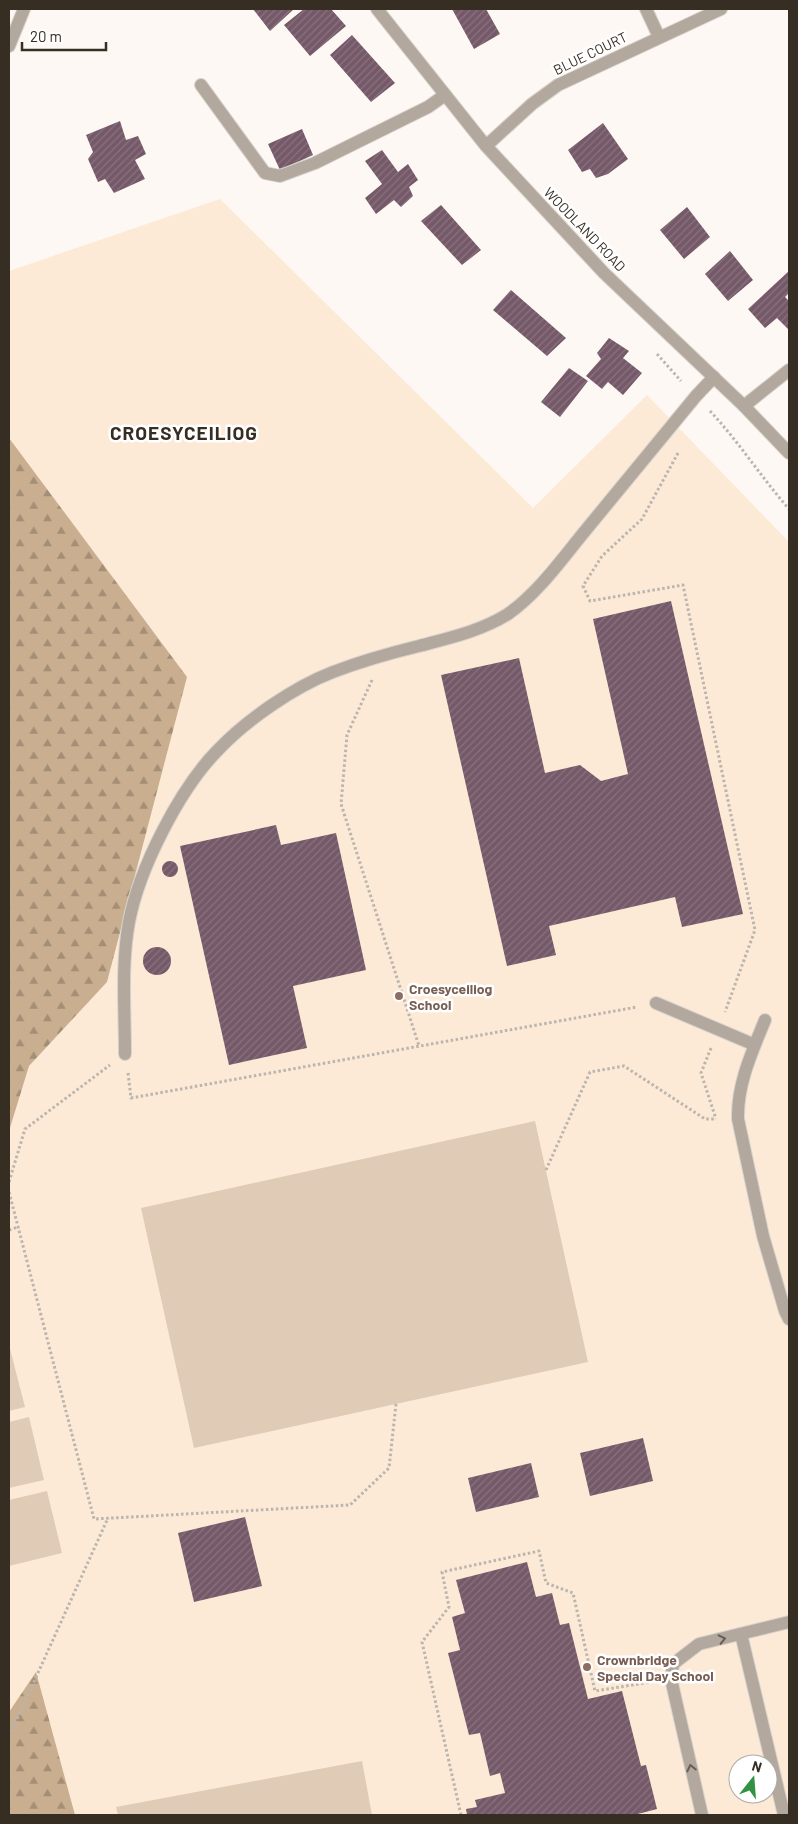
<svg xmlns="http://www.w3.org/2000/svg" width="798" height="1824" viewBox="0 0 798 1824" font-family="Barlow,sans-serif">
<defs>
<pattern id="forest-firs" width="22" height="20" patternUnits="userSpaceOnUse" patternTransform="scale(1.25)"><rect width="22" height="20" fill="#c9ae90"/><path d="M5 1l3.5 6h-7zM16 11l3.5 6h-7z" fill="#a48e75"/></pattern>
<pattern id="building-hatch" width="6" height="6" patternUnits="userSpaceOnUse" patternTransform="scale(1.25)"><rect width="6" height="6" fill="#755969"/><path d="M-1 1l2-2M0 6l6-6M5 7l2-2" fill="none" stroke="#88737e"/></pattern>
</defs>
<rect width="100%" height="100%" fill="#fdf8f3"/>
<path fill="#fcead7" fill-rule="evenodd" d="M220,199l313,309 114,-113 142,147v1273h-780v-1544zM738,1764h30v30h-30z"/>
<path fill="#dfcbb6" d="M535,1121l53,241 -394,86 -53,-240z
M9,1345l16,62 -16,4z
M29,1417l15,63 -35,8v-66z
M47,1491l15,62 -53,13v-66z
M362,1761l10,54h-254l-2,-8z"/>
<path fill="url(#forest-firs)" d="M9,438l178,239 -80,305 -78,84 -20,65z
M36,1672l39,143h-66v-103z"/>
<path fill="url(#building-hatch)" d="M253,9h41l-24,22z
M304,9h27l15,17 -36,30 -26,-31z
M452,9h34l14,25 -26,15z
M352,35l43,48 -24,19 -41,-47z
M120,121l6,19 12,-4 8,18 -11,6 10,19 -31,14 -9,-14 -7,3 -10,-23 5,-7 -7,-17z
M603,123l25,36 -20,15 -12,4 -6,-9 -8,3 -14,-22z
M302,129l11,26 -33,15 -12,-26z
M382,150l16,22 10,-8 10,16 -9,7 4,9 -12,11 -7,-7 -18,14 -11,-16 17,-14 -17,-23z
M441,205l40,45 -19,15 -41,-44z
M687,207l23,30 -26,22 -24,-29z
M730,251l23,29 -25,21 -23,-27z
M789,271v22l-4,4 4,4v29l-12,-12 -12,10 -17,-19z
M511,290l55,48 -19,18 -54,-46z
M609,338l20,13 -6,7 19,15 -19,22 -15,-13 -6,7 -16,-13 15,-17 -4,-6z
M569,368l19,13 -28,36 -19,-15z
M671,601l72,313 -61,13 -7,-30 -126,29 7,29 -49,11 -66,-291 78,-17 26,115 35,-8 21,16 27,-7 -35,-155z
M276,825l5,20 55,-12 30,137 -73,16 14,62 -78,17 -49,-219z
M162 869a8 8 0 1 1 16 0a8 8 0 1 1-16 0Z
M143 961a14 14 0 1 1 28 0a14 14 0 1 1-28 0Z
M643,1438l10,43 -63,15 -10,-43z
M531,1463l8,34 -63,15 -8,-34z
M245,1517l17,69 -68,16 -16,-69z
M527,1562l9,35 16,-4 8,32 9,-2 19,76 34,-8 19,75 5,-1 11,44 -23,6h-167l-1,-6 11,-2 -2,-7 30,-7 -5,-20 -10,3 -10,-43 -11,2 -21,-82 12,-3 -8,-33 13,-4 -9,-33z"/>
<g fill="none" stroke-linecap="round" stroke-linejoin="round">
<g stroke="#d9d3ce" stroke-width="14">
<path id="lane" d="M201,85l64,88 15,3 35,-13 113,-56 17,-12
M744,406l45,-36
M656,1003l99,42
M765,1020c-13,32 -28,64 -27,99l25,117 22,75 4,8
M125,1054c0,-44 -4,-89 4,-132 10,-53 50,-132 88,-171 29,-31 77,-64 116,-79 29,-11 57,-19 86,-26 30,-8 62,-15 89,-32 30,-21 54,-55 77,-83 37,-45 74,-90 111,-135l18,-19
M741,1634l43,181
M702,1815l-31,-136 2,-15 26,-20 90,-22"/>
</g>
<g stroke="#d9d3ce" stroke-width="14">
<path id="street" d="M377,9l109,137 118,127 140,133 45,47
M646,9l13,28
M9,46l15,-37
M486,146l46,-42 26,-19 163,-76"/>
</g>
<path stroke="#bbb5ae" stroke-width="3" stroke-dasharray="2.5 2.5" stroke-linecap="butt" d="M657,354l24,27
M710,411c29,31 51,66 79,98
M678,453l-36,66 -40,37 -19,30 7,15 93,-16 72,345 -30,82
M372,680l-25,55 -6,69 78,242
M711,1048l-10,25 15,46
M128,1073l3,25 506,-91
M546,1170l44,-98 34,-6 81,53h11
M9,1182l16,-53 85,-64
M9,1192l85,327 256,-14 39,-37 7,-64
M9,1230l9,-3
M9,1737l99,-219
M461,1815l-39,-173 27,-35 -7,-35 97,-21 7,32 27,10 22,98 56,-9"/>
<use href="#lane" stroke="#b2a89d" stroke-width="12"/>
<use href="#street" stroke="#b2a89d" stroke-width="12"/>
</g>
<defs><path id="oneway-chevron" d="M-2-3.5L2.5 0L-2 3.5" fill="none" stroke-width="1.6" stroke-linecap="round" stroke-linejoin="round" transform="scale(1.25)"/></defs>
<g stroke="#685e54">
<use href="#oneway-chevron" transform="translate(722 1639) rotate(-13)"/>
<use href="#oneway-chevron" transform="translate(691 1768) rotate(-103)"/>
</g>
<g fill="#8d6e63" stroke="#fff" stroke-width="2">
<circle cx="399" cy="996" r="5"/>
<circle cx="587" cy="1667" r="5"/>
</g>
<g text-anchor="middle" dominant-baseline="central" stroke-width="5" stroke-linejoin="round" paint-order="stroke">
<g font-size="14" fill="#362d23" stroke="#fff">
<text transform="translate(590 53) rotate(-26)">BLUE COURT</text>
<text transform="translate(585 229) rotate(46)">WOODLAND ROAD</text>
</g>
<g font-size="14" font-weight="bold" fill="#785e54" stroke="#fff" text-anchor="start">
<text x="409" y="988">Croesyceiliog<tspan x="409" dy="16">School</tspan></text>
<text x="597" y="1659">Crownbridge<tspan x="597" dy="16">Special Day School</tspan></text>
</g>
<g font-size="19" font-weight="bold" letter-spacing="1" fill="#362d23" stroke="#fff">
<text x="184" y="432">CROESYCEILIOG</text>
</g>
</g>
<rect width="798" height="1824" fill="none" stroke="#362d23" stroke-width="20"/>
<g transform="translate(753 1779) rotate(17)"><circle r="24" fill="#ffffff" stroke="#afaba7"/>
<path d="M0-4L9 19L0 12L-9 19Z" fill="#339144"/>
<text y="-8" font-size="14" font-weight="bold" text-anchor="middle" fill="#362d23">N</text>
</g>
<path d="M22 42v8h84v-8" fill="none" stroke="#362d23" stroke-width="2.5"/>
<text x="30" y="42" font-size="15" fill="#362d23" stroke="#ffffff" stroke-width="4" paint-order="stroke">20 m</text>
</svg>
